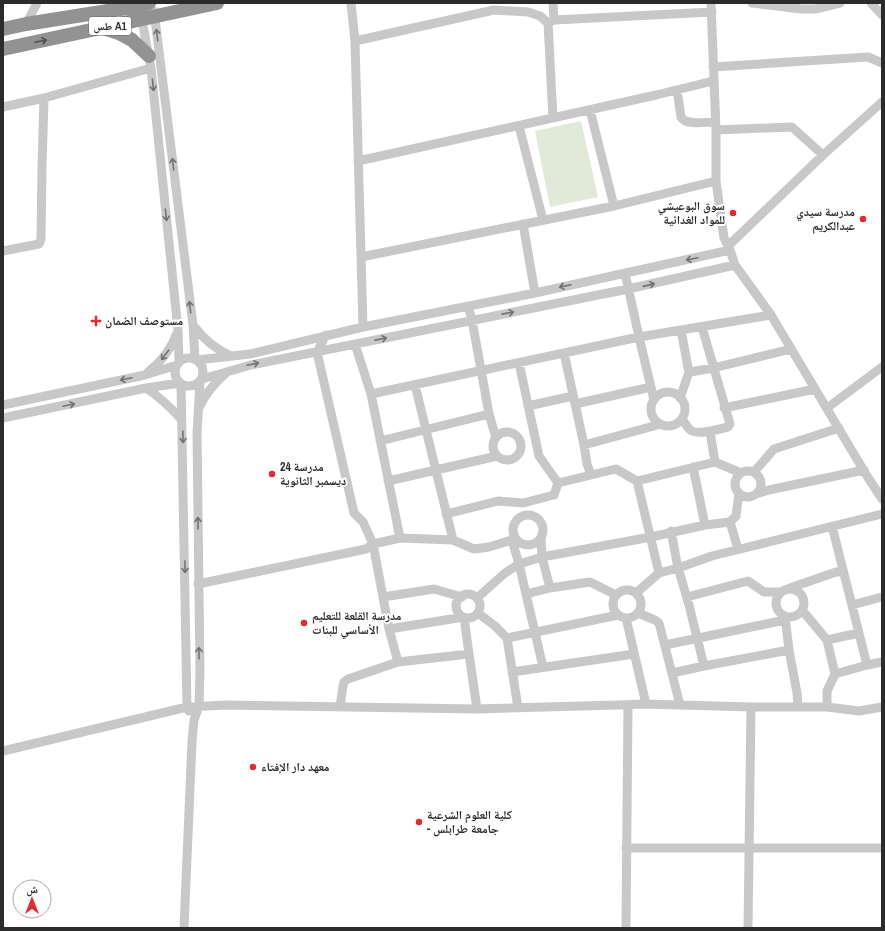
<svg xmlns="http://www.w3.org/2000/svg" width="885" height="931" viewBox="0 0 885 931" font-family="'Archivo Narrow','Noto Naskh Arabic',sans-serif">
<rect width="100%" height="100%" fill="#fff"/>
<path fill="#e1ead8" d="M581,121l17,76 -48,10 -15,-76z"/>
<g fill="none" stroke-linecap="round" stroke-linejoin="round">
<path stroke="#c8c8c8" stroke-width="9" d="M351,3l4,38 8,286
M553,3l1,17
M711,3l5,127v51l8,57 6,12 5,15 36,50 96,161 15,23
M752,3l49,6h14l25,-6
M871,3l11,12
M154,11l39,314 2,34
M141,15l10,53 27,262 1,32
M548,23l6,-3 158,-8
M26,24l11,-21
M355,41l139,-31 34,2 12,4 8,7 5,95
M713,67l155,-10 14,6
M677,90l4,27c5,9 25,5 34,5
M3,107l41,-9 107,-30
M590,110l24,96
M519,126l24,94
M716,130l76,-3 31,28
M358,161l298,-66 57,-14
M523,224l12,69
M728,246l95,-91 59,-53
M3,251l36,-7 2,-5 1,-73 2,-68
M361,257l253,-51 102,-25
M625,273l14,64 15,63
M468,306l4,14 17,94 7,24
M193,325c11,15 22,24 38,31
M681,330l8,43
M326,335l-9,17 37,161 9,9 10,22 16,85 9,33 -50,17 -4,3 -1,4 -3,21
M355,344l16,50 268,-57 132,-22
M564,353l20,92 3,19 4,11
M175 372a14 14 0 1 1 28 0a14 14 0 1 1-28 0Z
M197,360l53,-6 113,-27 172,-34 195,-43
M519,363l20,93 19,27
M148,372c13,-10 23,-23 29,-39
M202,379l49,-14 377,-76 107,-24
M181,385l6,322 2,4
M415,385l38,155
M146,388c14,9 25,20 36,32
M651 409a17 17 0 1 1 34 0a17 17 0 1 1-34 0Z
M371,394l29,144
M680,398l8,-23 2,-3 23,-4 78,-19
M575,404l76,-17
M3,405l142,-30 32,-10
M200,406c6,-14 16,-24 27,-34
M528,406l45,-10
M724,408l91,-19
M827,408l55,-41
M3,418l143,-30 34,-5
M682,419c3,4 6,10 10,12 9,4 27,-2 36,-4l2,-3 -28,-97
M710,432l5,30
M493 446a14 14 0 1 1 28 0a14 14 0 1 1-28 0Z
M380,441l109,-27
M584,445l77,-21
M693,467l12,58
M735 484a13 13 0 1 1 26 0a13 13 0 1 1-26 0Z
M754,472l20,-23 65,-21
M388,481l109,-25
M637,481l22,92
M558,483l58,-14 21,12 78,-19 26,11
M756,494l13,-4 95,-20
M446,514l52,-13 25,2 31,-8 4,-12
M513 530a15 15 0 1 1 30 0a15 15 0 1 1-30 0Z
M730,522l8,27
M832,526l35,139
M512,540l7,24 24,103
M198,584l168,-35 7,-5 27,-6 53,2 21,9 15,-2 26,-8
M550,588l40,-6 26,13
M790,588l46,-16h7
M776 603a14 14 0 1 1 28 0a14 14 0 1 1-28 0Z
M613 604a14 14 0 1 1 28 0a14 14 0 1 1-28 0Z
M636,593l23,-20 19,-5 -7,-37
M526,594l24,-6 -8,-31 -1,-20
M456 606a12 12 0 1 1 24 0a12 12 0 1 1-24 0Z
M383,597l51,-8 28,8
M687,597l61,-16 16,11h16
M477,598l28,-25 14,-9 23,-7 109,-20 54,-12 25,-3 6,-6 3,-23
M852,605l30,-8
M802,610l25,30 8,34
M478,613l17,13 12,12 11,70
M638,613l17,7 4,3 21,82
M785,616l4,34
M626,618l20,86
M389,629l75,-12 5,37
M507,638l111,-23
M827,640l32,-7
M665,645l120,-25
M398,662l71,-8 8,55
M704,666l-15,-61 -11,-37 34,-12 170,-42
M512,672l122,-18
M672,673l32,-7 85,-16 8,43 1,14
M827,707v-16l8,-17 32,-9 15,-3
M3,751l184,-44 40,-2 250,4 141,-4 28,-1 105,3h76l32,4 23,-4
M626,848h256
M184,928l8,-187 2,-21 5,-14 1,-35 -3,-238 3,-51
M626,928l2,-223
M748,928l3,-221"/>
<path stroke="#929292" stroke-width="14" d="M103,28l16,5 13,7 17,16
M3,29l23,-5 113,-18 10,-3
M3,49l214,-46"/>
</g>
<defs><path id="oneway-shaft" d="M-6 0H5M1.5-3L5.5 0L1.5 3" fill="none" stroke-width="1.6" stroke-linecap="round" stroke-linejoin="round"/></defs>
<g stroke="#727272">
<use href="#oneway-shaft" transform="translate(157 35) rotate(-97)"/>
<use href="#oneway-shaft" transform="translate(153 85) rotate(84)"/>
<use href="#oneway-shaft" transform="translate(173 164) rotate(-97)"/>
<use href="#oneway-shaft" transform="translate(166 215) rotate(84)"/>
<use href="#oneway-shaft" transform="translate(692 259) rotate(168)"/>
<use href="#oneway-shaft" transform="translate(649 285) rotate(-13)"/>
<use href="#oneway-shaft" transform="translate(565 286) rotate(168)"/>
<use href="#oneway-shaft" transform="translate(190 307) rotate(-97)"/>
<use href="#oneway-shaft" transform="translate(508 313) rotate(-11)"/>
<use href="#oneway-shaft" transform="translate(381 339) rotate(-11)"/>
<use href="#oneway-shaft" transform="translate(165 355) rotate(127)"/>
<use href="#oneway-shaft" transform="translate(253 364) rotate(-12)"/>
<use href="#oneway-shaft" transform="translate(126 379) rotate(168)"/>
<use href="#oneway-shaft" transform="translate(69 405) rotate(-12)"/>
<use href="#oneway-shaft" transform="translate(183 437) rotate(89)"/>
<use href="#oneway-shaft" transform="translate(198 523) rotate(-90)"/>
<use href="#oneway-shaft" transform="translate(185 567) rotate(89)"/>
<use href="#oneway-shaft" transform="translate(199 653) rotate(-91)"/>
</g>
<use stroke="#4f4f4f" href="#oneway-shaft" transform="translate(41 41) rotate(-12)"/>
<g fill="#e62a31" stroke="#fff" stroke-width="1.5">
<circle cx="733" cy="213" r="4"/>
<circle cx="863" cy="219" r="4"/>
<path d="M94 315h4v4h4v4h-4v4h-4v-4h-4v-4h4z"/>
<circle cx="272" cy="474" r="4"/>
<circle cx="304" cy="623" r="4"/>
<circle cx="253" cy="767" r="4"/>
<circle cx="419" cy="822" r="4"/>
</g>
<g text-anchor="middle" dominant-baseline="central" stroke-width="4" stroke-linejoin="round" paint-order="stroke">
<rect fill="#fff" stroke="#6b6b6b" stroke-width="1" x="89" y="17" width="42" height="18" rx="3"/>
<g font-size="11" font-weight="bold" fill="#2b2b2b">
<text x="110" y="26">طس A1</text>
</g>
<g font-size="12" font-weight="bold" fill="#2b2b2b" stroke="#fff" text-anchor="start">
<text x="725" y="206" text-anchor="end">سوق البوعيشي<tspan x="725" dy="14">للمواد الغدائية</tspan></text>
<text x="855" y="212" text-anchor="end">مدرسة سيدي<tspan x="855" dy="14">عبدالكريم</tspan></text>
<text x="105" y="321">مستوصف الضمان</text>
<text x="280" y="467">مدرسة 24<tspan x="280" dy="14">ديسمبر الثانوية</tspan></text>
<text x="312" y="616">مدرسة القلعة للتعليم<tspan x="312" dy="14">الأساسي للبنات</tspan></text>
<text x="261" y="767">معهد دار الإفتاء</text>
<text x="427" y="815">كلية العلوم الشرعية<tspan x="427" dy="14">- جامعة طرابلس</tspan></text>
</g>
</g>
<rect width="885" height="931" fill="none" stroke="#2b2b2b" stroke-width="8"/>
<g transform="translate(32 899)"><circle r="19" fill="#ffffff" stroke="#aaaaaa"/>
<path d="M0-3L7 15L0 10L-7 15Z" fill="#e62a31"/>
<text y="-6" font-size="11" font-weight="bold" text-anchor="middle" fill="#2b2b2b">ش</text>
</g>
</svg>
